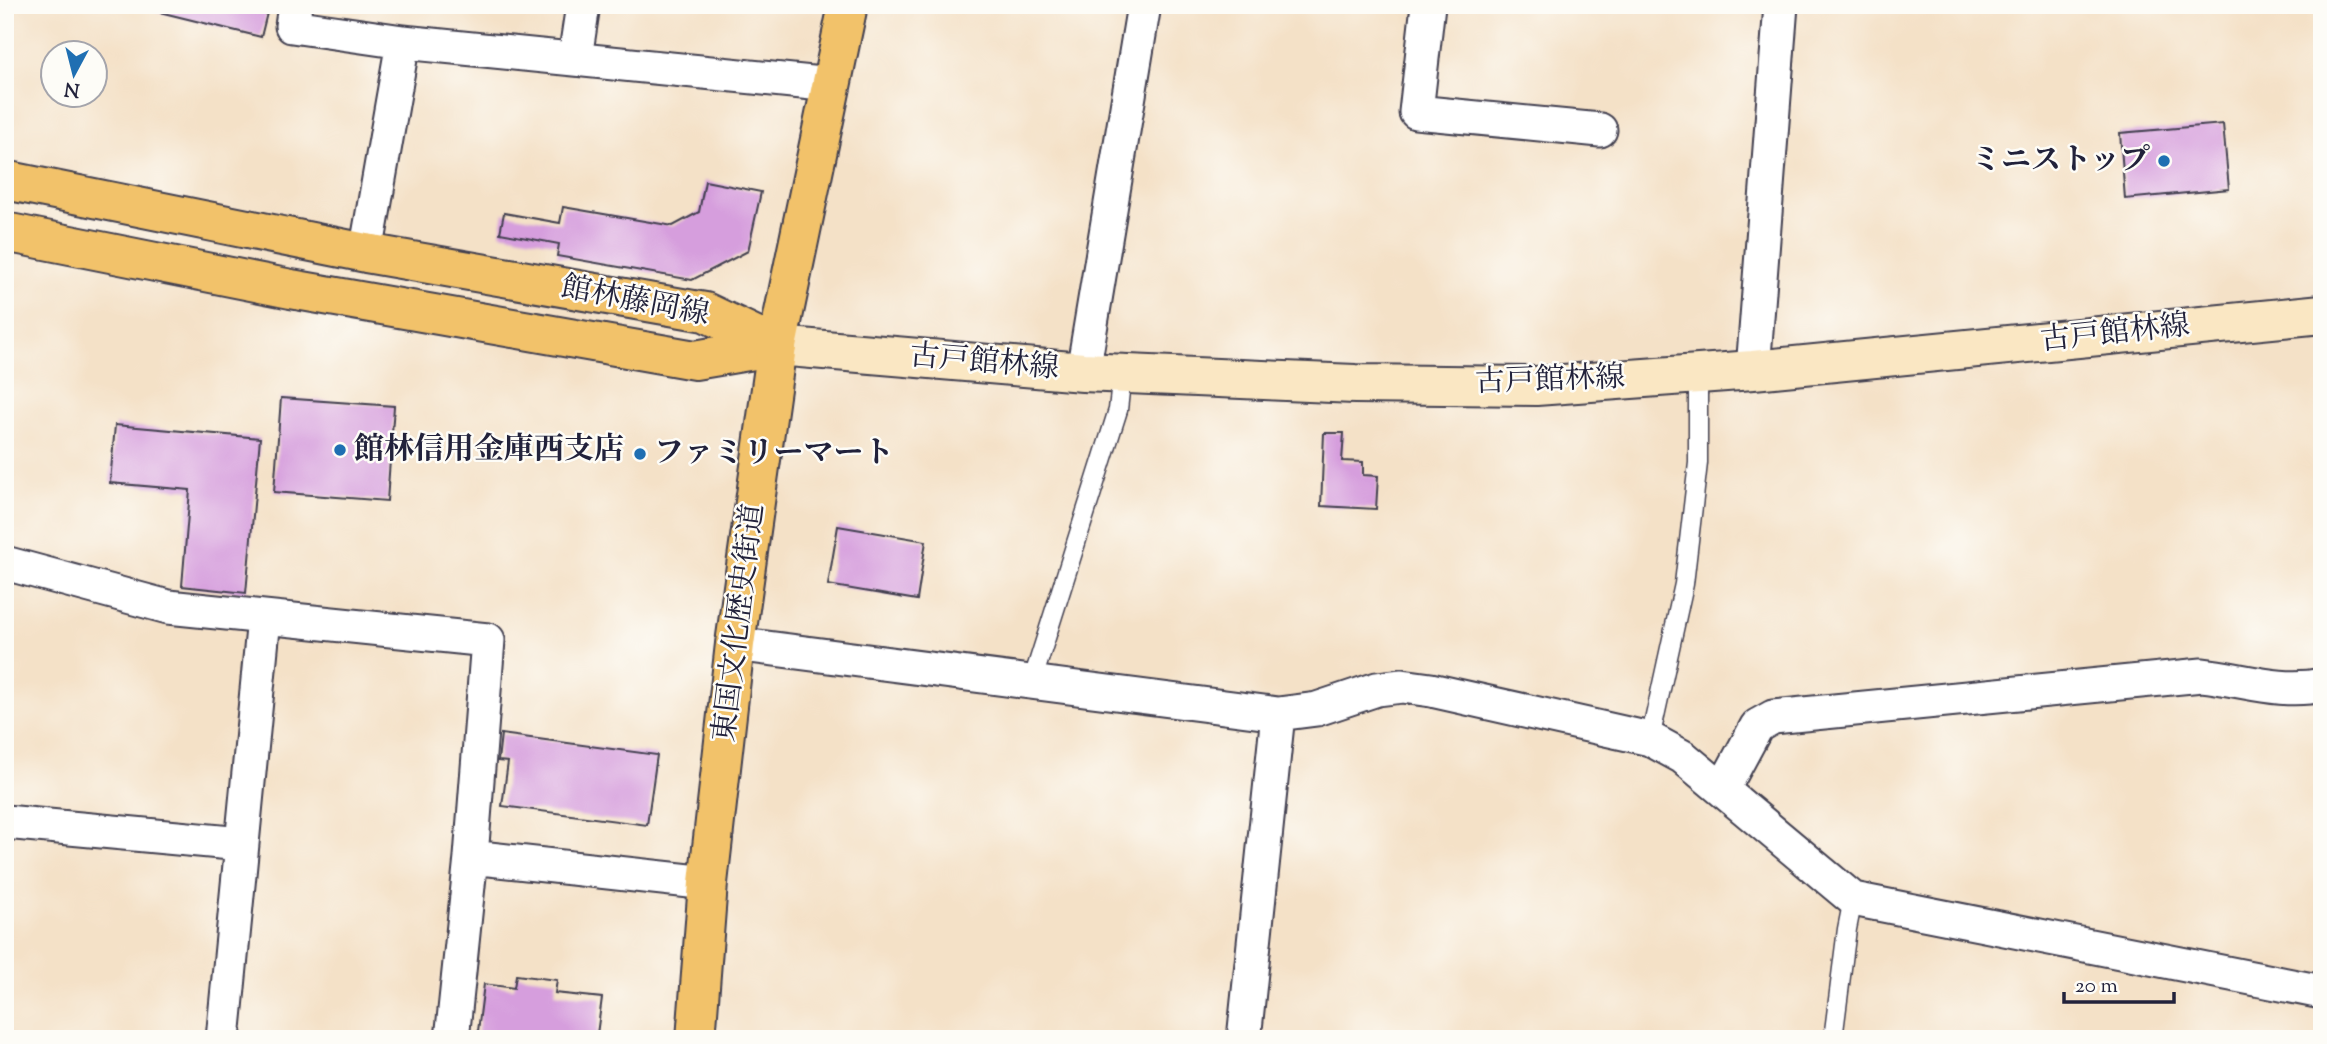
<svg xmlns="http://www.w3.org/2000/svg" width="2327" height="1044" viewBox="0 0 2327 1044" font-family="'Sorts Mill Goudy','Noto Serif JP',serif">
<rect width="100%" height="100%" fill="#fdfcf7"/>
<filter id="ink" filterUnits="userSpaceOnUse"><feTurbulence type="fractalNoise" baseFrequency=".0143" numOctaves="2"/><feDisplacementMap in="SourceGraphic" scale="14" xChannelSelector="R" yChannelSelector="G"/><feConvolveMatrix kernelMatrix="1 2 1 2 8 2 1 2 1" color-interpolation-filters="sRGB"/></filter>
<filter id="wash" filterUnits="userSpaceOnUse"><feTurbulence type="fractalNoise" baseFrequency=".00686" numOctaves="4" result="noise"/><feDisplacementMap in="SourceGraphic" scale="28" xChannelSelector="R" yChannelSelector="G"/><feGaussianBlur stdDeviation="1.57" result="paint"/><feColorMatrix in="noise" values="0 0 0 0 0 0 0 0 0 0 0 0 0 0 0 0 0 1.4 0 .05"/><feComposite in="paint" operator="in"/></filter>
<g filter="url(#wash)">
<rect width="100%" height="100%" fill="#f4e1c7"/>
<g id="blocks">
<path fill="#d69edd" d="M131,5h138l-8,32z
M2223,124l6,65 -104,10 -5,-66z
M705,181l56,11 -13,59 -56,29 -135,-24 2,-12 -59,-11 4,-20 56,10 3,-16 110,19 26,-14z
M281,398l113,8 -7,95 -113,-9z
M115,425l145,13 -14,155 -64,-7 8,-96 -80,-7z
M1324,433h20l-2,28 21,1v13l15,1 -2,33 -55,-3z
M838,526l88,15 -9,59 -89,-15z
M501,734l156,21 -10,70 -145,-19 6,-44 -10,-1z
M516,975l41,5 -2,13 47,5 -5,36 12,2v3h-132l7,-55 30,4z"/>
</g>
</g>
<g filter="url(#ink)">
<use href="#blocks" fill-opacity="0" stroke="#423f50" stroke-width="2"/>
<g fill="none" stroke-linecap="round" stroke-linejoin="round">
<g stroke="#423f50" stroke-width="21">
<path id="lane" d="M1032,682l86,-272 4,-37
M1650,739l34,-155 14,-121v-90
M1833,1039l14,-110 6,-30"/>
</g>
<g stroke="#423f50" stroke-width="37">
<path id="street" d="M295,5l-3,21 111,16 429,43
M1428,5l-12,107 184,18
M575,58l8,-53
M366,253l37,-211
M1753,370l28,-365
M1083,372l61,-367
M5,563l163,44 320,33 -17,217 -19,182
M735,644l543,70 39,-5 60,-20 25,-3 29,4 219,49 33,18 170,142 469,93
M1723,789l34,-63 16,-9 429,-42c40,4 79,19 120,10
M5,822l237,22
M471,857l237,26
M223,1039l41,-421
M1244,1039l34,-325"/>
</g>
<g stroke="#423f50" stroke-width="42">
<path id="secondary" d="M777,346l306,26 272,12 181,2 217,-16 569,-56"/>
</g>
<g stroke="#423f50" stroke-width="42">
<path id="primary" d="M5,180l361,73 339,59 72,34
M5,232l286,57 404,71 82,-14"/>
</g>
<g stroke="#423f50" stroke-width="42">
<path id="highway" d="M696,1039l12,-156 27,-239 42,-298 71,-341"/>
</g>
<use href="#lane" stroke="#fff" stroke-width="18"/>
<use href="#street" stroke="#fff" stroke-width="33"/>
<use href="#secondary" stroke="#fae7c3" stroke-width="38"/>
<use href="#primary" stroke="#f2c26a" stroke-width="38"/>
<use href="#highway" stroke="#f2c26a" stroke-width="38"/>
</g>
</g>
<g fill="#1f6fb2" stroke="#fdfcf7" stroke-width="2.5">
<circle cx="2164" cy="161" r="7"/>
<circle cx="340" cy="450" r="7"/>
<circle cx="640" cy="454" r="7"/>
</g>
<g text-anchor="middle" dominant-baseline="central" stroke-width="5" stroke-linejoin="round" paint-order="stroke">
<g font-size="30" font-weight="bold" fill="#22223b" stroke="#fdfcf7" text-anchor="start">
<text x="2150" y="161" text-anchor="end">ミニストップ</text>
<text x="354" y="450">館林信用金庫西支店</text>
<text x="654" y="454">ファミリーマート</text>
</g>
<g font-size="30" fill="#22223b" stroke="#fdfcf7">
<text transform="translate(635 302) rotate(11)">館林藤岡線</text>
<text transform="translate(2115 334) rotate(-6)">古戸館林線</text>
<text transform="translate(984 363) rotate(5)">古戸館林線</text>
<text transform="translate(1550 381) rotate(-2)">古戸館林線</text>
<text transform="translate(740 623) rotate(-83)">東国文化歴史街道</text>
</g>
</g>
<rect width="2327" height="1044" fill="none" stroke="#fdfcf7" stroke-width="28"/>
<g transform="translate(74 74) rotate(187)"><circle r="33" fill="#fdfcf7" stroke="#a5a5ac" stroke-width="2"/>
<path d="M0-5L12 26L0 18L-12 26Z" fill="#1f6fb2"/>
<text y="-10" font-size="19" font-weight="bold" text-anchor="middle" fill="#22223b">N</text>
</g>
<path d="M2064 992v10h110v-10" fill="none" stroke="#22223b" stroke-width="3.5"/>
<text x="2075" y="992" font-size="21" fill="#22223b" stroke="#fdfcf7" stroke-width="5" paint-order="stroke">20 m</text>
</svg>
